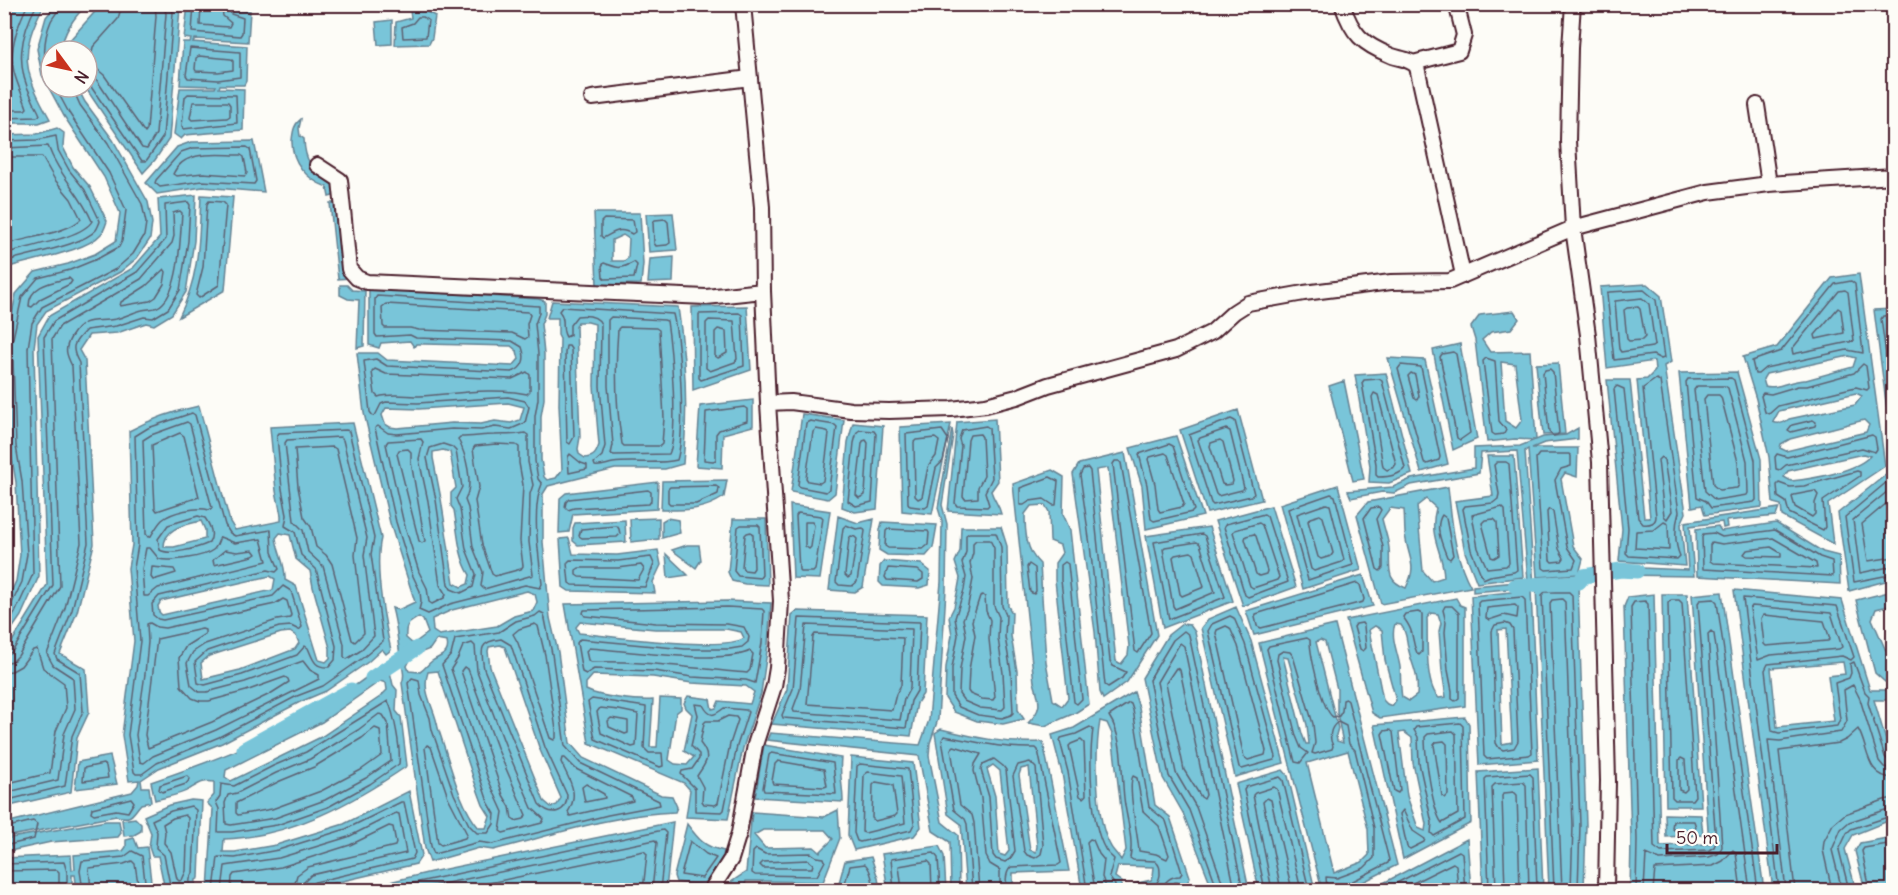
<svg xmlns="http://www.w3.org/2000/svg" width="1898" height="895" viewBox="0 0 1898 895" font-family="Delius,sans-serif">
<rect width="100%" height="100%" fill="#fdfcf7"/>
<filter id="ink" filterUnits="userSpaceOnUse"><feTurbulence type="fractalNoise" baseFrequency=".0167" numOctaves="2"/><feDisplacementMap in="SourceGraphic" scale="12" xChannelSelector="R" yChannelSelector="G"/><feConvolveMatrix kernelMatrix="1 2 1 2 8 2 1 2 1" color-interpolation-filters="sRGB"/></filter>
<g filter="url(#ink)">
<path fill="#79c5d9" stroke="#668393" stroke-width="1.5" fill-rule="evenodd" d="M4,5h40c-26,48 -20,68 6,114l-11,4h-34z
M56,5h30c-12,13 -23,27 -25,46h-10v36h26l8,15 28,38 35,62 4,21 -2,16 -13,19 -17,14 -74,39 -9,13 -3,24 5,228 -18,40 -16,23v-34l11,-24 4,-26 -4,-73 -6,-35 -4,-104 10,-49 19,-22 33,-8 27,-10 21,-13 4,-28 -16,-36 -40,-61 -22,-41 -5,-26 9,-32z
M101,5h73l6,3 -11,131 -14,21 -12,13 -58,-86h2v-36h-16l-2,-10z
M188,5h46l1,5 15,1 -2,31 -53,-3 -2,3 54,4 -1,35 -2,4h-24l-1,3 25,1 -1,41 -58,5 -4,4 -7,-5 6,-46h35l1,-2 -36,-1 3,-43h7l1,-3 -7,-1z
M423,10l12,6 -3,22 -3,6 -34,1 1,-23 15,-4 -1,-7z
M392,20v24l-14,1 -2,-23z
M301,119l-2,9 1,8 4,3c1,28 10,29 32,42l4,13 -11,3 -2,-10c-20,-7 -36,-25 -35,-47 1,-9 2,-16 9,-21z
M57,128l7,5 -1,14 10,20 17,20 17,34c-1,3 -3,10 -6,13 -15,18 -72,26 -95,34l-1,9v-142l32,-1z
M254,141l10,51 -61,-5 -46,7 -11,-11 31,-36 14,-5z
M196,195l-2,46 -8,51 -14,22 -18,11 -8,-2 -29,10 -28,2 -10,15 6,11 9,183 -17,68 -17,42 26,15 3,43 -12,26 -6,54 -66,15v-154l42,-68 -9,-249 11,-20 84,-48 27,-31 -2,-38z
M201,195l32,2 -8,93 -46,27c21,-42 20,-77 22,-122z
M330,203h9l11,75 -12,1z
M594,213h46l3,51 -2,20 -44,1zM623,235l6,4 -1,19 -4,3h-12v-21z
M673,213l4,37 -28,2 -3,-38z
M674,257l-1,25 -25,1 2,-24z
M1859,274l26,192 -57,38 5,40 -51,-28 -1,-11 -8,-2 -4,-46 -13,-58 -13,-42 34,-10 55,-69zM1849,356l7,2 -3,9 -47,13c-14,-1 -29,10 -41,6l-2,-7 3,-5zM1856,393l6,3 -7,9 -66,14c-5,4 -10,6 -16,3l6,-11zM1864,420l5,5 -3,7 -80,19 -6,-3 1,-4 9,-5zM1863,454l7,2c-15,16 -58,23 -79,25l-7,-4 4,-6z
M1647,284l14,12 10,66 -7,4 22,147 -5,11 4,42 -66,-5 3,-32 -15,-149h23l14,138h6l-13,-138 10,-1 8,-8 -1,-10 -47,7 -7,-81z
M340,285h7l5,5 13,1 -1,55 -7,2 2,-48 -11,-1 -8,-4z
M369,289l169,10 7,2v13l-4,10 3,30v45l-3,17v44l3,17 3,3 9,-2 6,-8 -3,-65 1,-66 -2,-4v-17h-11l5,-17 126,6c8,53 10,104 5,157l-18,5h-50l-67,17 -5,8v48l7,76 8,34 12,91 13,15 78,37 11,1 5,11 -2,5c-61,2 -122,23 -182,38l-14,-2 -49,14 -5,-14 -23,-165c4,-10 -1,-17 -2,-28 -3,-17 -3,-29 -8,-47l6,2 17,-8 -25,-79 -26,-110 -7,-60h21l9,7 126,6 6,-7 -2,-8 -6,-5 -86,-2h-9l-2,3 -4,-6 -29,2 -2,5 -10,-3zM578,322h10l7,2 -1,62 5,59c-3,9 -5,12 -14,13l-6,-4 -1,-5 2,-12 -4,-110zM508,403l16,4 -4,13 -9,3 -16,-2 -14,3 -29,-1 -55,5 -7,-1 -5,-3 -3,-9 4,-7 33,1zM443,450l7,2 6,36 -5,5v13l3,4c4,22 4,46 16,65l-2,9 -7,3 -7,-4 -13,-84 -8,-41v-6zM527,591l8,3 2,8 -4,9 -19,5 -17,10 -58,9 -6,-4 -1,-12 20,-9zM419,617l4,3 5,13 -15,11 -7,-6c-1,-13 2,-15 13,-21zM436,640l11,2c3,13 -6,13 -15,19 -4,3 -7,8 -12,11l-11,-1 -2,-5 5,-10 18,-7zM500,645l5,2 35,103 21,48 -4,7 -6,2 -7,-6 -54,-134 -2,-16 1,-4zM438,671l37,112 8,22 7,11 -4,12h-7c-21,-24 -30,-70 -41,-100 -3,-20 -17,-36 -10,-56z
M747,306l4,64 -58,20 -1,-83z
M1893,309h1l-1,147 -19,-146z
M1514,311l5,8 -8,10 -20,3 -9,8 8,12 40,-1 6,89 7,-3 23,-2 12,-7v11l-34,4 -12,5h46l-1,29 -12,-4 -4,6 12,67 10,13 -4,15 -42,3 -9,-128 -3,2 9,136 -61,5v-6l55,-5 -11,-130 -36,2 -2,20 -68,12 -17,8 -12,-1 -31,6 -3,-7 45,-4 18,-8 63,-11v-20l46,-2 15,-6 -20,-1 -28,3 -12,-102 -4,-13 9,-12zM1501,362l14,2 7,56 -6,8 -11,-7z
M1460,344l17,95 -24,11 -20,-100z
M1388,358l37,2 23,104 -27,8z
M1558,363l7,71 -22,1 -7,-71z
M1737,372l24,87 1,48 -57,8 -3,-10 -10,2 -13,-134z
M1386,373l26,101 -23,9 -20,-1 1,-16 -15,-91z
M1344,381l20,98 -11,2 -24,-95z
M753,400v26l-30,8 -1,34 -26,-2 4,-60z
M199,406l31,116 5,8 46,-9v-6l-5,-24 -6,-64 83,-4 28,115c-7,30 3,81 10,112l-5,4 -4,-5 -14,13 -42,29 -26,11 -78,41 -63,25 -18,12 1,7h7l2,15 -10,2c-10,11 -8,16 -25,12l-111,21v-14l127,-31 6,-7 1,-5 -10,1 -7,-46 12,-94 -6,-73 4,-23 -3,-114c22,-12 45,-20 70,-25zM201,521l4,9v9l-31,8h-10c0,-20 22,-22 37,-26zM280,533l10,2 6,24 14,12 3,16 17,61v10l-4,4 -7,-2 -23,-74 -11,-6c1,-15 -7,-27 -9,-42zM270,576l5,3 -2,11 -111,25 -3,-3 -1,-6 3,-5zM290,632l6,4 3,7 -4,6 -55,21 -37,9 -2,-16 8,-7 72,-23z
M1238,410l24,90 -55,13 -27,-83z
M802,414l42,6 -9,73 -7,6 -37,-7z
M995,419l3,62 -7,10c3,10 8,13 10,23l-53,-3 9,-89z
M853,423l30,3 -6,83 -22,3 -13,-5 6,-65z
M951,424l-19,90 -30,-3 -2,-84z
M952,429l1,6 -11,70 5,19 -1,66 -8,129 -8,24 -1,13 13,66 16,13 1,55h-8l-1,-48 -17,-11 -14,-75 -152,-16 3,-7 150,12 9,-25 12,-138 1,-61 -4,-13z
M1176,436l27,80 -57,13 -4,-43 -12,-38z
M1125,453l32,182 -30,47 -24,17 -3,-7 -5,-60 -22,-158 6,-10zM1108,468l21,178 -1,9 -7,9 -5,-3 -20,-191z
M1487,456h27l9,121 -46,6 -12,-31 -10,-51 38,-5z
M1893,469v110l-44,12 -11,-78z
M1052,470l12,7 -1,37 7,16 19,174 -14,9 -30,13 -17,-3c16,-15 11,-23 6,-41l-21,-198zM1045,505l4,7 1,29 10,4 2,8 -7,10v17l13,118 -6,8 -9,-6 -7,-38 -6,-98c-14,-13 -15,-32 -15,-50l6,-8z
M727,480l-3,17c-21,14 -38,13 -63,13l1,-29z
M658,482l-1,27 -84,5 -4,18 -10,1 1,-35 6,-5z
M1338,485l23,85 -58,19 -23,-85z
M1448,487c4,34 6,70 23,100l-90,17 -24,-89 11,-13zM1426,499l10,9c-8,31 7,42 8,69l-12,4 -9,-10 -6,-65zM1390,508l14,2c1,10 0,21 2,30 4,22 11,26 0,48 -22,-8 -15,-21 -17,-40 -1,-10 -5,-20 -7,-29z
M790,505l40,6 -10,68 -27,-1z
M1271,506l25,81 -53,19 -28,-85z
M1779,508l-3,8 -50,5 1,6 -4,1 -1,-6 -32,4 4,50 -76,-1 1,-8 69,3 -3,-48z
M838,516l20,7 16,-4 -11,68 -8,5 -26,-2z
M659,518v21l-28,3 -1,-23z
M667,518l11,2 2,13 -18,5v-17z
M733,519h33l2,66 -23,-1 -13,-3 -4,-9z
M625,520l1,22 -48,3 -5,-4v-13l2,-5z
M882,522l55,3 -4,23 -7,8 -39,-1 -8,-5 1,-20z
M1776,523l47,29 16,4 1,28 -143,-8 -1,-47 22,-3 3,5z
M961,527h40l6,19 1,60 4,7 -1,23 6,35 1,39 6,9 -21,5 -26,-3 -23,-9 -9,-14 1,-31 6,-32 -3,-18 5,-10 4,-18 2,-11 -5,-16 5,-11z
M1209,527l24,74 -70,27 -17,-92z
M569,538l4,16 44,1 41,-5 3,15 -8,17 2,11 -86,-2 -6,-4 -3,-48z
M687,545h12l2,15 -5,8 -24,-18z
M666,554l22,21 -20,3z
M884,561l37,3 9,7 -1,14 -10,3 -36,-2 -4,-4 1,-16z
M1363,575l10,31 -119,29 -8,-24z
M1578,585l8,240 -2,65h-35l-13,-303z
M1531,590l7,170 -59,5 -8,-169zM1506,629l6,113 -10,2 -4,-114z
M1734,590l108,10 28,90h23v10h-19l19,64v55l-40,16 -8,14 11,41h-83zM1843,662l2,12 -17,2 6,45 -57,6 -6,-59z
M1893,591v14l-17,4 -4,10 19,43 2,1v19h-8l-10,-9 -19,-73z
M1722,592l42,298h-134l1,-50 -7,-233 4,-10 26,-3 6,252 49,-2 -17,-249z
M1662,594h25l14,212h-35z
M1456,598l4,7 5,2v99l-85,12 -8,-5 -26,-93zM1431,613l7,1 3,9 -2,8 3,40 4,26 -7,1c-15,-13 -11,-60 -12,-80zM1395,624l6,1c6,8 5,13 7,22 4,20 11,26 9,48l-8,6 -7,-4c-2,-10 -1,-20 -2,-30 -2,-14 -10,-30 -5,-43zM1375,626l7,4 3,30 11,40 -4,6 -5,-2 -4,-4 -14,-70z
M727,601l44,2 -3,41 -7,49 -18,55 -15,71 -42,-2 4,-27 -6,-7 -95,-40 -24,-139zM580,622l75,7h71l15,3 3,6c-18,14 -137,-2 -165,-5l-3,-6zM593,675l60,2 39,6 54,3 8,6 -4,12 -31,-3 -3,7 -4,1 -2,-10 -22,-3 -4,7 2,5 6,6 -8,37 10,6 -7,8 -12,-1 -6,-4 7,-47 5,-4v-10l-21,-1 -3,49h-7l3,-47c-15,1 -54,-3 -67,-10v-7z
M1236,607l15,34 33,122 -49,14 -34,-149 7,-9z
M797,611l130,4 -4,79 -6,9 -6,33 -139,-12 15,-35 5,-74z
M1182,624l8,1 5,7 54,258h-36l-30,-77 -20,-35 -21,-100 26,-43z
M1335,625l62,240 -50,25h-25l-63,-247zM1320,640l5,2 12,47v24l6,30 -6,-2 -1,-6 2,-7 -22,-86zM1283,657l5,1 19,67 2,19h-3l-4,-10zM1348,751l20,78 1,26 -7,7 -28,11 -27,-110z
M388,663l5,22 4,5 -1,21 5,6 6,49c-54,37 -117,71 -183,73l-1,13h12l41,-7 68,-21 65,-33 13,64 -6,9 -112,26h-96l5,-81 -6,-6 7,-8v-13c-11,-2 -15,2 -24,7 -9,6 -24,8 -35,11l-4,-18c56,-19 112,-40 165,-70 25,-14 47,-34 72,-49zM380,681l6,2 1,7 -7,7 -59,40 -90,44 -6,-4 1,-7 96,-48z
M1134,692l5,16 16,97 15,12 20,60 -3,6 -12,-1 -6,8h-39l4,-6 17,-4 2,-4 1,-9 -36,-1 -3,11 7,5 -2,8h-38l-20,-117 -10,-38 22,-7zM1100,721l7,2 5,11 14,116 -5,10c-3,-5 -9,-10 -11,-15 -15,-26 -15,-94 -10,-124z
M1465,717l4,7 2,99 -68,36 -29,-134zM1404,732l8,6 1,25 13,61 -1,7 -7,-3 -11,-32 -8,-63z
M941,729c36,9 64,15 102,13l26,129 -56,2v13h56l1,4h-104l-5,-66 -13,-10 -13,-81zM993,765l7,6 9,80 -4,5 -6,-2 -4,-58 -8,-27zM1029,767l8,79 -1,6 -6,-2 -11,-75 2,-6z
M764,745l77,13c-2,17 2,27 2,44l-88,-5z
M110,756l7,28 -42,5 3,-27z
M851,757l62,6 8,64 -7,9 -60,14 -6,-15z
M1538,768l5,122h-60l-5,-118z
M1283,770l5,6 27,114h-56l-23,-106z
M191,800l11,1 -3,77 -3,2 -1,10h-30l-7,-34h-6l-3,-9 2,-14 -7,-17 25,-11z
M838,810l2,28 -17,44 -77,-1 -2,9h-25l27,-18 6,-60 72,5zM763,830h62l8,9 -13,13 -6,-5 -49,1 -11,-13z
M1665,814l36,1 2,20 -37,2z
M135,818l6,6v7l-7,4 -10,1 -2,-16z
M106,821h13l2,12 -3,4 -67,5 -46,10v-13z
M673,822l-7,68c-11,1 -49,-2 -55,0h-255l75,-18z
M687,824c12,16 17,23 37,27l-2,11 -17,23 -29,-3 -2,-6z
M1893,837v53h-28l-10,-39 5,-8z
M134,838l4,10 9,-1 5,43h-75l-2,-15h-3v14l-4,1h-63v-32l66,-3 1,15 3,-1 -1,-14 49,-4 3,-4v-7z
M1467,839l4,51h-101z
M939,846l5,10 2,34h-58l-6,-36z
M871,857l7,21 2,12h-43l8,-29z"/>
<g fill="none" stroke-linecap="round" stroke-linejoin="round">
<path stroke="#5d6171" stroke-width="1.5" d="M122,4l-4,15 -25,28 -3,16 14,12 41,58 2,-3 9,-114 -1,-12
M194,4l-2,28 48,4 2,-3 1,-15 -12,-4 -2,-10
M201,4l-1,21 29,2 2,-4 -8,-7 -2,-12
M418,17h5l5,3 -2,17 -23,1 -1,-11 11,-4z
M190,48l50,4v25l-22,3 -30,-2 -2,-3z
M199,56l32,3 2,2v9l-15,2 -22,-1 -1,-2 1,-11z
M87,74l9,5 46,69 5,1 9,-15 10,-120 -2,-10
M51,79c-9,-18 -8,-39 0,-58 3,-6 8,-9 9,-17
M87,81l55,80h4l17,-24 10,-124 -2,-9
M188,94l48,1 1,28 -54,6 -1,-3 3,-29z
M193,102h35l2,3v11l-3,2 -35,2 -2,-2z
M4,110h21l2,-2c-4,-12 -10,-24 -13,-36 -6,-22 4,-48 14,-68
M4,118l33,-1 3,-2c-2,-6 -6,-11 -8,-17 -17,-33 -12,-62 5,-94
M4,141l33,-1 19,-4 2,14 11,20 16,20 15,31c0,1 -3,8 -4,9 -14,16 -70,24 -92,32
M247,147l3,2 6,32 -2,3 -52,-3 -42,6 -5,-4 1,-3 25,-28 12,-4z
M4,148l44,-2c10,28 32,47 44,75 -9,17 -68,26 -88,33
M241,155l3,2 3,16 -2,3 -42,-3 -27,3 -3,-2c11,-25 44,-19 68,-19z
M4,157h38l13,23 16,19 10,20c-12,14 -58,19 -77,26
M209,201l14,1 3,3 -7,80 -20,13 -3,-3 7,-28 4,-63z
M604,219l29,1 2,12 -3,2c-13,-8 -18,-1 -29,4l-2,-2v-14z
M665,219l3,3 2,21 -3,2 -11,1 -2,-3 -1,-21 2,-2z
M634,262l3,3 -3,13 -29,1 -2,-2 -1,-11 2,-3c14,5 16,7 30,-1z
M164,269l2,3 -2,12 -8,13 -6,4 -30,5 1,-4 25,-16z
M69,278l3,3 -2,3 -30,15 -8,8 -3,-1c0,-21 24,-24 40,-28z
M1851,281l4,3 8,69 -16,-3 -82,18 -7,6h-3l-3,-13 29,-10 54,-67z
M1644,290l12,10 8,58 -3,1 -8,-4 -39,5 -7,-66 2,-2z
M1845,290l3,2 6,49 -61,13 -1,-5 47,-58z
M377,296l162,10v7l-4,11 3,30v45l-3,17v45l3,18 4,5c-11,24 -3,73 0,100l-2,4 -15,-3 -75,19 -22,10 -9,-4 2,-8 -1,-11 -8,-17 -16,-52 -21,-94 3,-2 10,7 9,1 55,-5 29,1 14,-3 16,2 14,-6 4,-16 -4,-6 -17,-4 -90,6 -32,-1 -5,2 -5,10 -3,2 -3,-4 -6,-51 12,-2 11,7 125,6c12,-4 14,-14 10,-25l-10,-6 -96,-3 -6,-3 -33,2 -2,-3v-35z
M1642,298l7,6 6,41 -3,2 -31,5 -2,-3 -4,-48z
M386,304l142,8 2,3 -3,9 1,13 -3,2 -13,-6 -93,-3 -9,-2h-25l-2,-2 -1,-19z
M562,307l111,7c7,30 13,117 4,146 -21,5 -42,0 -64,3 -6,1 -12,4 -18,3l-1,-3 8,-7 3,-10 -5,-60 1,-62c-4,-9 -16,-9 -24,-8l-7,9v10l-4,2c-6,-9 1,-17 -7,-26z
M1638,307l2,2 5,28 -3,3 -13,1 -2,-2 -3,-29 3,-2z
M1838,308l3,2 3,23 -28,6 -1,-4z
M739,313l3,2 2,51 -43,14 -2,-2v-64z
M1894,315l-11,1 -2,3 13,92
M611,317l53,3 3,1c4,26 12,112 2,133l-55,1 -3,-1 2,-9 -5,-59v-66z
M709,320l25,1 3,38 -2,3 -25,9 -4,-3v-45z
M620,327l36,1 3,2 5,88 -2,26 -2,2h-36l-2,-2c-6,-37 -7,-77 -4,-115z
M718,329l8,2 1,22 -9,5 -3,-2v-24z
M4,343l6,-1 3,-4 9,-41 16,-19 32,-8 27,-11 22,-12 3,-6 4,-31 -17,-37 -40,-60 -14,-26
M566,346h3l2,3 3,88 -4,7 -3,-2 -2,-89z
M1453,352l3,2 14,79 -10,7 -3,-2 -17,-81 2,-3z
M4,354l7,1 2,5 3,86 6,35 5,73 -5,28 -10,21 -8,3
M1486,358l9,3 4,60 7,9 -2,4 -9,1 -3,-2 -9,-72z
M1863,364l3,2 3,22 -2,2 -11,-3 -9,2 -69,17 -9,8 -4,-2 -4,-16 2,-3 8,1 27,-8h9l47,-13z
M1401,365l20,2 19,90 -1,3 -12,4 -3,-2 -26,-93z
M375,369l11,5 126,5 15,-7 3,3v16l-3,3c-35,-7 -72,0 -107,2 -14,0 -29,-3 -42,1l-3,-3 -3,-22z
M1550,369l3,3 6,61 -2,2 -4,1 -4,-4 -6,-59 2,-3z
M1411,373l4,2 4,21 -2,4 -3,-2 -6,-22z
M1731,378l3,2 21,80 1,40 -2,2 -43,6 -5,-7 -9,-4 -11,-115 2,-3z
M1379,379l3,2 23,87c-6,8 -18,9 -27,9l-2,-2v-11l-14,-81 2,-3z
M1656,379l4,2 19,131c-4,13 -5,31 1,44l-3,3 -48,-3 -3,-3 2,-25 -14,-139 3,-3 7,3 14,129 5,6c7,1 13,-1 13,-8l-13,-128z
M1697,386h28l3,2 19,73 1,32 -1,2 -32,5 -10,-9 -11,-101z
M1374,393l4,2 18,69 -2,3 -7,3 -4,-3 -11,-70z
M1707,395h12l2,2 17,65 1,23 -2,3 -18,2 -6,-5 -9,-86z
M744,407l3,2v12l-28,9 -3,4v26l-3,1 -9,-1 2,-48z
M192,413l3,2 30,110 5,8 5,3 36,-6 1,22 7,17 -3,3 -8,-2 -109,26 -7,8 1,11 5,4 5,1 110,-24 10,-10 8,5 11,36 -3,3 -8,-4 -12,1 -72,24 -12,11 3,21 7,2 37,-10 55,-20 8,-9 3,2c5,11 6,20 21,19l6,-7 1,-14 -20,-77 -15,-14 -6,-23 -10,-6 2,-11 -5,-26 -5,-53 2,-3 67,-3 3,1 25,107 -3,16 12,87 -19,16 -41,29 -26,10 -78,41 -62,26 -15,11h-6l-2,-2 -6,-37 12,-94 -6,-73 4,-23 -3,-109 13,-8z
M1231,419l4,2 19,73 -3,2 -38,9 -2,-2 -22,-68z
M1813,420l3,2 -1,4 -24,6 -3,-2 4,-5z
M810,421l25,4 2,2 -8,62 -3,3 -26,-5 -2,-2 8,-62z
M187,422l3,2 22,84 -3,2c-11,-4 -38,2 -47,10 -4,4 -8,11 -11,16l-3,1 -2,-3 -3,-94 8,-5z
M986,426l3,2 3,50 -7,14 4,13 -2,2 -30,-1 -2,-3 6,-57 -2,-7 3,-9z
M816,429l11,2 2,3 -6,47 -3,2 -12,-2 -2,-3 7,-46z
M1226,429l4,2 14,57 -2,2 -24,6 -2,-2 -18,-54 2,-2z
M860,430l14,1 2,3 -4,68 -16,4 -8,-5 6,-58 3,-11z
M942,430l6,9 -5,22 -7,7 -8,38 -3,2 -15,-2 -2,-3 -2,-69z
M180,433l4,3 15,61 -42,14 -2,-3 -3,-63z
M525,433l3,2v27l5,23 -3,9 -1,48 4,33 -49,14 -3,-3 2,-14 -10,-25 -5,-39 -3,-8c9,-17 1,-45 -7,-61l2,-2c13,0 23,-2 35,-2 13,-1 17,1 30,-2z
M980,434l2,3 2,39 -6,11v11l-13,1 -2,-3 5,-56 2,-5z
M1872,435l3,2 2,12 -2,3 -13,-4 -76,17 -6,5 -4,-1 -1,-12 2,-3 10,3z
M340,437l3,3 24,98 -3,17 10,81 -14,15 -13,8 -3,-2v-13l-21,-78 -15,-14 -5,-22 -9,-9 -9,-78 2,-3z
M935,438l4,3 -3,15 -8,11 -6,30 -4,2 -3,-3 -1,-54 2,-2z
M421,439l2,3 -4,17 9,42 12,84 6,10 -2,3 -12,6 -3,-2 -2,-14 -8,-16 -16,-52 -17,-76 2,-3z
M866,440l2,3 -3,52 -6,3 -3,-3 6,-51 1,-3z
M1220,440l3,2 10,39 -1,3 -7,1 -3,-1 -12,-38 1,-3z
M443,444l9,3 4,4 6,36 -6,12 4,10 6,40 10,25 -3,13 -12,6 -10,-4 -3,-5 -12,-84 -9,-42 3,-10z
M496,444l20,1 3,2v16l4,22 -3,56 3,25 -2,3 -26,7 -3,-2 -10,-29 -7,-44 4,-14 -6,-38 2,-3z
M1169,444l4,2 21,64 -2,2 -38,9 -3,-2 -4,-34 -8,-31z
M333,447l3,2 21,89 -2,17 9,78 -9,9 -3,-2 -20,-76 -6,-9 -10,-8 -5,-20 -7,-10 -6,-30 -3,-38z
M408,449l3,3v10l13,74 1,5 -3,2 -3,-2 -22,-87 2,-4z
M1165,453l3,2 16,49 -2,3 -22,5 -2,-3 -3,-25 -7,-25 2,-2z
M570,454l11,9 6,2v4l-18,4 -1,-16z
M1539,454h30l2,2v10l-10,3 -6,11 12,67 9,13 -3,8 -27,2 -3,-2 -7,-110z
M1661,457l3,3 8,51 -5,8 -3,-3 -6,-56z
M1115,461h4l2,2 30,170 -13,20 -3,-2 -22,-187z
M1497,462h9l3,2 8,106 -3,2 -24,4 -7,3 -12,-29 -8,-41 2,-3 28,-3 5,-4 1,-5 -5,-29z
M1088,468l2,3 20,190 3,5 13,6 -4,6 -14,9 -3,-2 -15,-140 -10,-70 3,-6z
M1857,471l3,1v4l-37,25 2,26 -2,3 -34,-17 -3,-11 -8,-5 -1,-12 2,-2 11,4 14,-1z
M1894,476l-49,41 9,65 40,-8
M1050,477l8,4 -2,24h-3l-9,-6 -14,2 -6,4h-4v-17z
M716,486l3,2 -1,6 -22,10h-26l-2,-2v-13l2,-2z
M1894,486l-41,34 7,53 34,-7
M648,490l3,2v9l-2,3 -75,4 -6,2 -3,-3 1,-5 3,-3z
M1815,491l3,4 -3,8v11l-3,3 -17,-10 -3,-10 2,-2z
M1331,494l4,2 18,69 -45,15 -20,-71z
M1894,497l-32,27 6,37 26,-4
M1326,504l4,1 14,55 -2,2 -28,9 -3,-2 -14,-55z
M1379,507l2,3 -5,9 7,28v21l-3,3 -3,-2 -13,-51 7,-10z
M1502,507l3,3 4,53 -3,3 -19,2 -9,-20 -6,-33z
M1549,509l4,3 6,37 5,9 -2,3 -10,1 -2,-2 -3,-48z
M798,513l23,3 2,2 -8,52 -2,2h-12l-2,-2 -3,-54z
M1264,514l3,2 21,66 -40,15 -3,-2 -21,-68 2,-3z
M1320,515l3,2 10,36 -2,3 -10,3 -3,-2 -10,-36 2,-3z
M1442,515l4,3 7,37 -3,4 -3,-2c-5,-13 -13,-30 -5,-42z
M198,516l7,2c5,7 9,17 4,25 -11,5 -39,13 -49,7l-2,-11 10,-14z
M1494,519l3,3 2,33 -5,3 -3,-1 -9,-34 3,-3z
M805,522h7l2,3 -3,22 -2,2 -4,-3z
M1664,522l4,2 1,26 -34,-2 1,-17 18,-1z
M1259,523l3,2 17,52 -2,3 -24,8 -3,-2 -17,-54 2,-2z
M741,525h17l2,2 2,48 -2,3 -22,-2 -4,-5 4,-44z
M846,525l10,4 7,-1 2,3 -8,51 -5,4 -13,-1 -3,-3 7,-54z
M617,526l2,3 1,5 -3,3 -35,1 -3,-2 2,-7z
M888,529l40,2 1,2 -1,12 -5,4 -35,-1 -3,-2 1,-15z
M1775,530l45,27 12,4 1,15 -130,-7 -1,-32 1,-3 11,-1 8,4z
M751,532l2,3 1,33 -2,3 -8,-1 -2,-3 3,-32 2,-2z
M969,533h27l5,14 1,59 4,9 -1,22 6,35 2,41 -2,2 -9,3 -24,-3 -19,-8 -7,-11v-28l6,-33 -3,-17 9,-28 2,-13 -4,-14 4,-11v-17z
M1202,534l3,2 20,61 -56,22 -15,-77z
M1254,534l2,2 11,35 -1,3 -7,2 -3,-2 -11,-35 1,-3z
M851,536l4,1 2,2 -6,37 -3,2 -3,-3 4,-37z
M220,537l15,6 26,-4 6,22 -109,27 -10,8h-4l-2,-27 4,-21h4l9,11c11,3 45,-2 54,-9 4,-3 5,-9 7,-13z
M1773,538l43,25 1,5 -104,-5 -3,-2v-16l2,-3 10,2z
M976,540h14l4,8v58l5,11 -1,21 5,35 2,34 -3,3 -22,-2 -16,-7 -5,-7 1,-25 6,-34 -3,-16 4,-9 6,-31 -3,-16 3,-10v-10z
M1197,542l3,2 15,48 -40,17 -2,-3 -10,-57 2,-2z
M1771,547l10,6v4l-34,-1 -3,-2 3,-4z
M225,550l12,2 16,-2 3,4 -3,2 -39,9 -1,-5z
M1191,552l3,2 10,33 -22,9 -2,-2 -7,-37 2,-2z
M651,557l3,7 -9,23 -73,-2 -3,-2 -2,-20 3,-3 48,1z
M1065,562l3,2 14,135 -5,5 -3,-2 -13,-122v-15z
M1029,564l6,4 1,23 -2,3 -4,-2 -3,-25z
M641,565l3,4 -6,11 -59,-3 -3,-2v-5l3,-2h39z
M152,567l22,2 2,4 -23,7 -2,-3z
M888,568l30,2 5,4v5l-5,3 -31,-2 -2,-3z
M1357,583l3,2 4,14 -1,3 -102,26 -4,-2 -2,-9 1,-3z
M983,595l2,2 1,14 4,9 -1,19 6,58 -2,3 -11,-1 -12,-5 -2,-3 1,-21 6,-35 -3,-14 8,-25z
M1522,597l3,3 7,153 -3,2 -42,4 -3,-3 -6,-153 2,-2z
M283,599l4,2 4,14 -1,3 -13,2 -72,24 -12,8 -6,11 4,22 8,7h8l38,-10 58,-21 7,9 9,5v4l-103,51 -63,26 -9,7 -4,-1 -4,-27 9,-61 3,-32 -1,-18 3,-1 7,4 8,1 110,-24z
M1671,600h8l3,3 13,193 -3,4h-17l-3,-3 -4,-194z
M1515,605l3,3 -1,10 -13,-3 -15,5 -3,-2 1,-10z
M1445,606h7l7,7v85l-4,3 -3,-2v-8l-4,-21 -3,-38 1,-10 -3,-12z
M1752,606l79,7 11,34 -3,2 -68,6 -13,5 -8,-51z
M727,607l35,2 2,2 -2,32 -7,40 -9,-3 -54,-3 -38,-6 -60,-2 -8,5 -4,-2 -5,-29 3,-4 105,10h45l12,-2 6,-5 1,-5 -5,-10 -17,-3 -71,-1 -71,-7 -2,-3 1,-3z
M540,612l4,2 8,40 13,92 15,17 79,38 1,4 -52,10 -115,29 -14,-2 -45,12 -3,-8 -23,-163 4,-5 7,2 2,15 9,23 2,12 22,64 15,31 8,8h11l6,-9 1,-10 -7,-12 -7,-21 -39,-116 9,-10 4,-16 44,-7 17,-11 19,-5z
M1418,612l4,2v38l-3,3 -2,-2c-7,-16 -1,-19 -14,-36l2,-3z
M1764,615l60,6 6,18 -2,2 -62,5 -2,-2 -3,-26z
M1230,616l4,2 11,26 31,113 -2,3 -32,9 -3,-2 -31,-136 4,-7z
M799,618l121,4 -3,69 -6,10 -5,27 -123,-10 -1,-3 11,-26z
M1362,623l2,3 2,22 -3,3 -3,-2 -6,-22 2,-3z
M1505,623l5,2 3,5 5,111 -4,7 -11,2 -4,-2 -3,-5 -4,-112 3,-6z
M535,624l3,2 7,29 11,75v8l-2,2 -4,-2 -32,-95 -5,-9 6,-5z
M806,625l106,4 -2,59 -6,11 -4,21 -106,-8 -1,-3 7,-19z
M1226,626l4,2 8,18 28,105 -1,4 -17,5 -4,-3 -28,-124 1,-3z
M4,629l11,-16 18,-39 -5,-226 4,-25 10,-16 74,-38 17,-15 11,-18 2,-13 -4,-19 -34,-61 -28,-38 -8,-18
M202,629l3,1v4l-19,12 -7,12 2,28 11,12 8,3h9l37,-10 39,-14 3,2 1,3 -19,12 -58,28 -64,26 -3,-13 12,-96z
M815,634l88,4 -2,47 -5,9 -4,16 -85,-6 6,-67z
M501,639l10,6 34,102 22,48c0,19 -16,22 -28,9l-55,-135c-3,-19 -6,-27 17,-30z
M472,643l3,3 2,25 29,76 26,61 12,11 -2,4 -39,10 -3,-2 3,-19 -15,-33 -37,-110 7,-11 5,-12z
M589,648c33,2 135,17 161,3l3,3 -3,16 -3,3c-52,-4 -104,-13 -157,-11l-2,-2 -2,-9z
M4,655l8,-3 41,-67 -9,-248 10,-16 83,-49 29,-33 -1,-34 23,-3 2,3 -2,36 -8,49 -12,19 -15,9 -9,-1 -28,9 -30,4c-13,13 -16,17 -7,33l9,180 -16,67 -17,44 2,5 23,14 3,38 -11,25 -7,50 -61,15
M4,663l9,-2 5,-5 42,-70 -8,-247 8,-13 81,-47 31,-36 2,-7 -1,-23 7,-2 2,2c-2,25 -2,72 -19,90 -6,7 -13,5 -21,7 -9,2 -17,7 -26,9 -22,4 -31,-4 -45,18 -7,12 -5,17 1,29l9,177 -16,65 -18,46 6,11 20,13 2,31 -11,25 -6,46 -54,13
M464,667l4,2 30,81 28,65 -2,4 -9,2 -3,-2 -2,-12 -7,-12 -42,-124z
M1176,668l4,2 26,125 -2,4 -3,-2 -17,-27 -18,-87z
M4,672l8,-1 9,-5 12,-16 4,-1 6,19 21,15 2,25 -10,23 -6,42 -46,11
M592,699l54,8 -2,41 5,5h13l1,13 -3,1 -65,-28 -7,-37z
M388,701c6,12 13,48 11,63l-29,20 -42,23 -51,18 -45,7h-14l1,-23 -3,-7 4,-6 1,-12 13,2 39,-20 33,-14z
M695,704l8,1c7,13 11,11 21,3l22,2 2,2 -11,34 -13,64 -2,2 -27,-1v-23l-14,-14 1,-3 10,-2 7,-10v-5l-8,-8 7,-31z
M600,708l19,2 19,4 -2,32 -4,1 -31,-14 -4,-21z
M379,714l4,1 5,8 3,38 -25,17 -41,22 -50,18 -44,7 -5,-1 -1,-21 3,-8 9,-2 39,-20 34,-14 48,-29z
M728,716l8,1 2,3 -8,24 -12,59 -3,2 -11,-1 -2,-3 1,-14 -6,-11c9,-14 15,-18 3,-33l4,-20 2,-2h12z
M611,718l17,3v12l-3,1 -16,-7 -1,-6z
M1460,723l3,3 2,93 -31,17 -3,-3 1,-10 -13,-60 -1,-26 -4,-7 2,-3z
M375,728l5,2 2,25 -21,15 -40,21 -49,18 -34,6 -2,-2v-10l44,-22 34,-14 48,-29z
M1384,731l6,-1 3,2 7,58 -2,3 -4,-2 -12,-57z
M1453,731l3,3 2,80 -16,9c-10,-13 -17,-69 -17,-86l3,-3z
M1081,740l3,3 2,52 -3,3 -3,-2 -11,-50 2,-2z
M1444,741l3,3 1,51 -3,3 -3,-2 -8,-51 2,-3z
M427,745l4,2 17,50 19,37 -2,4 -24,7 -3,-2 -13,-95z
M771,753l62,10 3,31 -72,-3 -1,-3 6,-33z
M562,758h3l11,11 56,28 1,4 -63,15 -2,-4c12,-19 1,-32 -7,-50z
M1681,758l4,2 2,29 -3,3 -5,-2v-30z
M994,759l9,7 3,4 9,81 -5,8 -5,3 -9,-3 -3,-4 -4,-58 -8,-27 2,-6z
M778,761l46,8 3,17 -3,1 -51,-3 -1,-3 3,-17z
M1030,762l6,6 7,77 -2,9 -6,4 -8,-3 -3,-4 -11,-75 5,-11z
M103,764l3,2 2,12 -25,3 1,-13z
M860,764l48,5 6,55 -3,6 -51,12 -3,-1 -3,-8 3,-67z
M868,772l33,4 4,47 -40,10 -3,-1 2,-57z
M187,776l3,3 -4,5 -24,8 -3,-2 1,-5z
M1133,776l4,2 6,33 16,15 10,29 -2,4 -11,-5 -17,-3c-1,-16 -12,-64 -6,-75z
M876,782l17,3 4,29 -2,2 -20,5 -3,-3 1,-33z
M586,784l18,10 1,4 -20,4 -3,-15z
M131,798l3,4 -6,10 -12,-2 -22,4 -3,-2 1,-4z
M1403,810l10,21 12,8 -1,3 -14,7 -3,-2 -7,-33z
M185,815l3,3 -2,53 -4,9 -3,1 -2,-2 -6,-27 -7,-9 1,-11 -2,-8 10,-6z
M1673,821h21l2,6 -2,3h-20l-2,-2z
M4,828l29,-7 4,3 -3,15 -30,7
M690,841l16,13 10,4 -14,20 -21,-3z
M756,849l9,5 46,-1 6,4 7,1 1,3 -8,15 -62,-1 -3,-2 1,-21z
M808,860l5,4 -1,4h-49l-3,-3 3,-3z
M4,864l60,-2 3,10v18
M4,871l53,-1 2,2v18
M83,890l-3,-19 2,-10 42,-4 8,-6 10,5 4,34
M91,890l-2,-22 35,-4 8,-3 3,3 4,26
M171,890l-7,-35 -8,-7 1,-16 -5,-12 19,-9 20,-5 5,4 -3,63 -3,6 -1,11
M214,890l4,-33 17,1 43,-8 68,-21 55,-27h3l11,51 -3,6 -97,23 -5,3 -1,5
M222,890l3,-24 54,-8 69,-21 48,-24 3,1 7,39 -95,22 -7,7 -2,8
M231,890l1,-13 2,-3 47,-7 69,-22 39,-19 4,1 3,16 -1,3 -87,21 -11,8 -4,15
M381,890l282,-60 3,3 -6,57
M413,890l242,-50 2,3 -5,47
M455,890l189,-39 3,3 -4,36
M843,890l7,-24 15,-2c6,5 8,18 9,26
M894,890l-3,-31 43,-6 4,5 2,32
M902,890l-3,-24 29,-5 3,3 1,26
M972,890l-5,-66 -2,-5 -11,-9 -12,-70 2,-4c32,6 60,13 92,12l2,2 23,113 -3,2 -47,2c-6,6 -6,17 -2,23
M979,890l-5,-67 -2,-8 -12,-10 -9,-56 3,-3 27,8 -6,10 -1,7 7,27 5,58 4,8 10,6v20
M1087,890l-19,-118 -8,-31 1,-3 15,-4 14,-7 3,2c-4,30 -3,94 12,120 2,4 6,7 9,10l-5,18 6,8 -1,5
M1095,890l-8,-48 3,-3 3,1 6,14 5,6 -2,17 5,13
M1137,890c10,-3 21,-2 23,-15 0,-7 0,-10 -5,-14l-22,-1 -3,-2c4,-20 -4,-40 -6,-60 -3,-27 0,-59 -15,-82l20,-13 2,1 2,6 16,97 17,14 16,52 -2,3c-8,0 -17,5 -17,14
M1218,890l-29,-80 -20,-34 -20,-96 24,-40 11,-9 5,4 54,255
M1225,890l-29,-83 -20,-34 -19,-91 23,-39 4,3 51,244
M1265,890l-21,-100 2,-3 34,-10 3,3 26,110
M1272,890l-19,-95 2,-2 19,-6 3,2 24,101
M1281,890l-18,-88 4,-4 4,2 21,90
M1327,890l-1,-13 11,1 27,-10 10,-10v-30l-19,-78 -6,-6 -3,-18 -8,-4c-9,6 -9,16 -5,24l-1,3 -17,5 -3,-1 3,-10 -2,-19 -20,-68 -3,-4 -7,-1 -5,3 -1,6 19,76 5,12 7,5 -8,10 -5,-1 -28,-113 2,-3 38,-8 3,2c0,14 12,70 23,77l6,-1 3,-5 1,-11 3,-1 2,2 41,159 -1,3 -39,20 -3,7
M1383,890l76,-39 3,2 3,37
M1399,890l54,-27 3,2 2,25
M1489,890l-4,-111 2,-2 43,-3 3,3 4,113
M1496,890l-4,-103 3,-3 28,-2 3,3 3,105
M1505,890l-3,-94 2,-3 10,-1 3,3 3,95
M1554,890l-12,-295 3,-3h24l3,3 8,230 -2,65
M1562,890l-12,-287 2,-3 10,-1 3,3 8,223 -2,65
M1636,890l1,-50 -6,-233 3,-5 11,-1 3,3 6,243 7,5 48,-2 5,-3 2,-5 -18,-239 2,-3 14,-1 3,3 41,288
M1644,890l2,-36 14,6 49,-3 9,-3 4,-7 -14,-213 3,-3 3,3 36,256
M1653,890l2,-21 58,-3 10,-5 10,-11 3,3 5,37
M1779,890l-36,-292 94,8 17,51 -3,3 -9,-4 -74,8 -3,6 7,61 7,2 58,-7 3,-7 -5,-36 14,-5 2,-5 -1,-9 4,-2 11,30 4,4 -1,7 17,54 3,3 6,1
M1786,890l-18,-150 12,1 61,-9 6,-11 -3,-31 9,-5 7,14 19,62 5,6 10,2
M1795,890l-16,-139 60,-8 8,-4 11,-10c11,18 7,48 36,49
M1832,890l-9,-40 1,-9 9,-17 12,-10 39,-14 10,-2
M1842,890l-10,-40 9,-21 8,-7 45,-15
M1849,890l-10,-40 8,-17 4,-4 43,-14
M1870,890l-8,-39 2,-3 30,-5"/>
<path stroke="#79c5d9" stroke-width="15" d="M1515,586l64,-4 5,-6 37,-6 16,1
M372,678l45,-30
M244,749l107,-59"/>
<g stroke="#4a1f2b" stroke-width="18">
<path id="street" d="M743,4l19,203 1,84 5,112
M1342,4c10,30 20,40 50,52 9,3 19,3 25,11l46,208
M1573,4l-3,44 -2,93 5,87 15,107 12,127 8,319 -2,109
M1413,63l46,-12 5,-16 -7,-28
M592,98l158,-20
M1757,105l12,79
M317,165l23,15 9,89 8,9 10,4 339,15 57,-6
M711,890l20,-31 8,-26 16,-88 19,-59 3,-18 4,-67 -13,-198 23,-1 60,8 38,1 62,-2 35,-4 31,-8 31,-12 128,-35 36,-18 22,-20 14,-9 56,-10 87,-11 59,-1 123,-53 135,-36 61,-8 125,-8"/>
</g>
<use href="#street" stroke="#fdfcf7" stroke-width="14"/>
</g>
</g>
<rect width="1898" height="895" fill="none" stroke="#fdfcf7" stroke-width="24"/>
<rect x="12" y="12" width="1874" height="871" fill="none" stroke="#4a1f2b" stroke-width="2" filter="url(#ink)"/>
<g transform="translate(69 69) rotate(123)"><circle r="28" fill="#fdfcf7" stroke="#b5a4a5" stroke-width="1.5"/>
<path d="M0-4.5L10 22L0 15L-10 22Z" fill="#c8321e"/>
<text y="-9" font-size="16" font-weight="bold" text-anchor="middle" fill="#4a1f2b">N</text>
</g>
<path d="M1667 844v9h110v-9" fill="none" stroke="#4a1f2b" stroke-width="3"/>
<text x="1676" y="844" font-size="18" fill="#4a1f2b" stroke="#fdfcf7" stroke-width="4.5" paint-order="stroke">50 m</text>
</svg>
